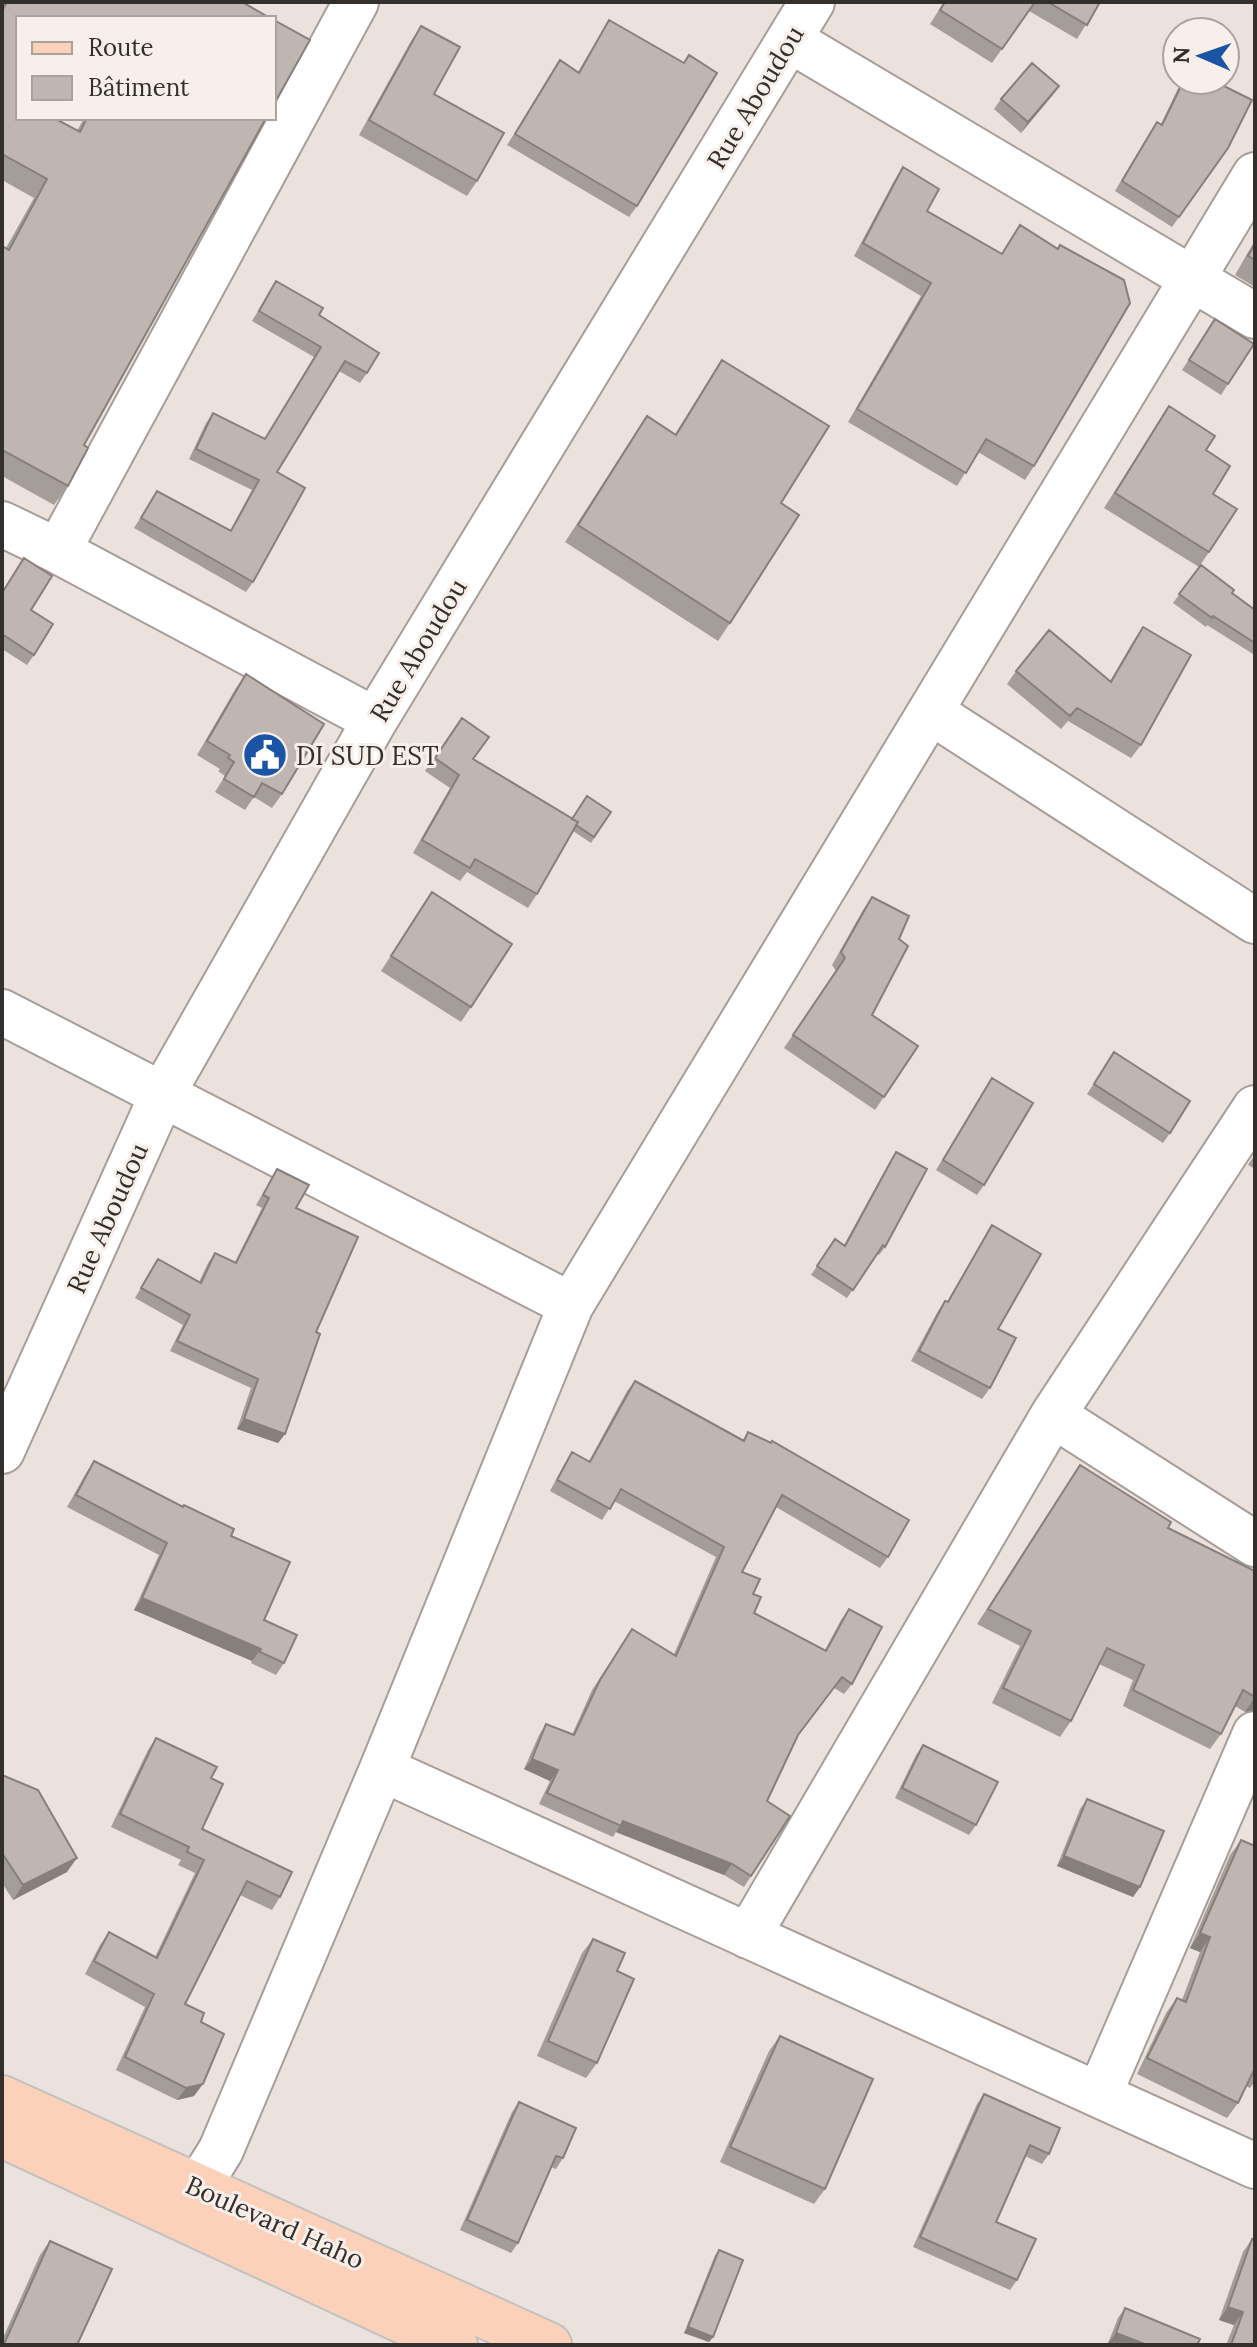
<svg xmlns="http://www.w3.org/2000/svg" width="1257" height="2347" viewBox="0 0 1257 2347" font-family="Lora,serif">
<rect width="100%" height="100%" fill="#ece2dd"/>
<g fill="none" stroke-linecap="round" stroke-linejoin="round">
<g stroke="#a79d99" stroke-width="48">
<path id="minor" d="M790,40l465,276
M2,524l56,27 317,169
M58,551l298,-549
M931,712l324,209
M2,1012l569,293
M1053,1415l202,129
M2,1451l160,-356 213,-375 437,-718
M382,1769l873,397
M748,1936l305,-521 202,-307
M1099,2095l156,-361
M198,2187l23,-37 161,-381 189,-464 684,-1130"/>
</g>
<g stroke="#c2c1c0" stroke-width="48">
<path id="major" d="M2,2098l547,247
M2,2135l453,210"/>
</g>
<use href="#minor" stroke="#fff" stroke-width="44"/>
<use href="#major" stroke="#fbd1ba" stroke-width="44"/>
</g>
<path fill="#a59d98" d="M4,2h238l-224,16v100l59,13 7,-13h182l-182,327 -16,41 -14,19 -52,-29v-230l4,2 28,-50 -32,-18v-174z
M944,2h156l-23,37 -48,-28 -37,52 -62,-39z
M609,20l28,186 -8,11 -122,-72 53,-85 18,12z
M421,26l13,68 43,87 -10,15 -108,-61 52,-94z
M1182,80h30l16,68 -56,79 -57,-36 35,-59 7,-10 4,2z
M1059,86l-38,47 -27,-24 7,-10z
M903,167l24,44 74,43 19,-29 14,241 -9,14 -47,-28 -21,34 -109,-64 73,-126 -67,-40 40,-75z
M1255,240v47l-20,-12z
M276,281l43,34 48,58 -7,10 -21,-12 -62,101 -24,110 -7,10 -112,-64 23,-37 73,40 22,-41 -63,-31 17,-36 7,-10 52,26 49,-82 -62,-36z
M1215,319l13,65 -7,11 -39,-25z
M722,360l59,143 -51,120 -12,18 -153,-99 82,-126 28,18z
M1169,406l37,44 7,44 -4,58 -10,15 -95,-59z
M24,558l7,52 3,45 -7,10 -25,-16v-57z
M1201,565l31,28 23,17v41l-2,3 -46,-29 -1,2 -33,-24z
M1143,627l-2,118 -10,13 -63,-37 -7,8 -54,-45 9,-13 94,10 24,-41z
M246,674l36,120 -10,14 -18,-11 -9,13 -30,-18 10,-16 -7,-5 2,-2 -23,-14 39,-67z
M462,718l11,41 99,60 39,-7 -20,31 -18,-12 -36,63 -9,14 -61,-36 -7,9 -47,-28 37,-65 -25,-17z
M432,892l39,115 -10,15 -80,-51z
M872,897l27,42 -27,76 46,31 -43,64 -91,-62 52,-77 -4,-6 31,-55z
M1114,1052l56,81 -7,10 -76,-49z
M992,1078l-8,107 -7,10 -41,-25z
M896,1152l-11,95 -6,8 -2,-1 -30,44 -36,-23 24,-36 9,6 46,-84z
M1255,1154v15l-7,-4z
M277,1169l19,39 20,124 -31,102 -7,9 -41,-14 14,-41 -81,-37 13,-26 -48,-27 23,-39 41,23 9,-19 7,-10 20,9 27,-54 -6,-3z
M992,1225l-2,163 -8,11 -71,-38 27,-50 7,-10 2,1z
M635,1381l107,60 6,-9 140,125 -8,11 -104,-61 -34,65 11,22 1,19 71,37 16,-30 8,-11 3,75 -8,10 -10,-6 -37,49 -30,64 23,15 -46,71 -20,-12 -108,-43 -3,5 -74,-33 11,-23 -26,-12 15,-34 7,-11 26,11 20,-45 40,-61 42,25 42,-97 -102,-56 -12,19 -52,-29 15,-28 7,-11 17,9 38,-70z
M94,1461l137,75 33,84 20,43 -8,12 -25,-12 1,-2 -118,-51 25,-55 -92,-48 19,-34z
M1080,1465l88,63 87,43v139l-10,2 -10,-6 -14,28 -11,15 -87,-43 10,-26 -34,-16 -28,57 -11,16 -68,-34 28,-57 -43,-22z
M156,1738l55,40 -9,51 78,68 -8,13 -32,-15 -55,109 16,18 -7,74 -17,4 -61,-30 29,-63 -60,-33 15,-29 9,-13 46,25 40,-84 -17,-8 3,-5 -70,-33 37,-77z
M923,1745l53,80 -7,10 -74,-37 21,-43z
M2,1775l65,97 -54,28 -11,-17z
M1087,1799l53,88 -7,10 -76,-31 23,-57z
M1241,1840l14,6v235l-5,7 -4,-2 -8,17 -11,15 -90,-44 29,-61 11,-15 5,2 18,-48 -10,-4 40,-93z
M593,1939l24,32 -20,92 -11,15 -49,-22 45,-103z
M780,2036l45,153 -11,15 -94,-42 49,-111z
M984,2094l65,60 -7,10 -17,-8 -29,66 21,58 -7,10 -97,-43 64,-143z
M519,2102l44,56 -7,11 -5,-2 -33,76 -7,10 -51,-23 52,-118z
M1252,2239l3,106h-29l8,-20 -15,-5 24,-68z
M50,2241l27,104h-75v-5l38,-85z
M719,2250l-6,87 -4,5 -25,-9 31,-78z
M1125,2308l75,31 -92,4 10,-25z"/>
<path fill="#867f7c" d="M1059,86l-7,10 -31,37 7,-11z
M244,1419l41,15 -7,9 -41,-14z
M142,1598l119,51 -9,12 -118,-51z
M1255,1697v13l-10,2z
M532,1759l26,11 -8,11 -26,-12z
M623,1821l109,43 -8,11 -108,-43z
M1064,1856l76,31 -7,10 -76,-31z
M77,1858l-10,14 -54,28 10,-15z
M1200,1933l10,4 -10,15 -10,-4z
M203,2084l-9,12 -17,4 9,-12z
M1228,2307l15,5 -9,13 -15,-5z
M688,2327l25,10 -4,5 -25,-9z
M1116,2333l31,12h-33l-6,-2z"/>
<path fill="#c0b6b1" stroke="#867f7c" stroke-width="2" d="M7,2h235l28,16h-252v100h36l26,14 7,-14h179l-182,327 4,3 -20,38 -66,-36v-204l7,4 38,-71 -45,-25v-143z
M945,2h90l-33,47 -62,-39z
M1048,2h52l-13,23z
M274,20l36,20 -36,64z
M609,20l75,43 5,-8 28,18 -80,133 -122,-72 45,-74 19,13z
M421,26l39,21 -26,47 70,39 -27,48 -108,-61z
M1032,63l27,23 -31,36 -27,-23z
M1184,80h28l40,20 -24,48 -49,69 -57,-36 35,-59 5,3z
M903,167l36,22 -12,22 75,43 18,-29 38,24 2,-4 64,35 6,23 -96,163 -48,-27 -20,34 -109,-64 74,-126 -68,-40z
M1255,244v16l-7,-4z
M276,281l47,27 -4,7 60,38 -12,20 -22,-12 -68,111 28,16 -52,94 -112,-64 16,-27 74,40 28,-51 -63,-31 17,-36 52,26 56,-92 -62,-36z
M1215,319l39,25 -26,40 -39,-24z
M722,360l107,66 -48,77 18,12 -69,108 -152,-98 69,-109 29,19z
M1169,406l46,30 -9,14 24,16 -17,28 24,15 -28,43 -94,-59z
M24,558l28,18 -21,34 22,14 -19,31 -32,-21v-41z
M1201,565l33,25 -2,3 23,17v33l-42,-27 -1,2 -33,-24z
M1143,627l48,28 -50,90 -64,-37 -7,8 -54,-45 33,-41 62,52z
M246,674l78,50 -42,70 -20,-11 -8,14 -30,-18 10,-17 -6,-4 2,-3 -23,-14z
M462,718l27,19 -16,22 105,63 -41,72 -62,-35 -5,9 -48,-28 37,-65 -24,-17z
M587,796l24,16 -17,25 -18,-12 2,-3 -6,-3z
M432,892l80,52 -41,63 -80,-51z
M872,897l37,19 -10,23 9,7 -36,69 46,31 -34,51 -91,-62 52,-77 -4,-6z
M1114,1052l76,49 -20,32 -76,-49z
M992,1078l41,25 -49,82 -41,-25z
M896,1152l31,17 -42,78 -2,-2 -30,45 -36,-24 18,-27 10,7z
M277,1169l32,16 -13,23 62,29 -42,95 4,2 -35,100 -41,-15 14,-40 -81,-38 13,-26 -49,-27 17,-29 43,24 14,-30 21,10 33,-65 -6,-3z
M992,1225l49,29 -43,75 18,9 -26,50 -71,-37 26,-50 3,1z
M635,1381l109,60 4,-9 23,11 1,-2 137,79 -21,37 -106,-62 -40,77 18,7 -7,15 8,3 -7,16 72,38 23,-42 33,18 -30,57 -10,-7 -44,58 -31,66 23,15 -39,60 -19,-12 -109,-43 -2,5 -74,-33 11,-23 -26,-11 14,-35 28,11 26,-55 32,-51 44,27 48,-109 -103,-58 -11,20 -53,-29 15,-28 18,10z
M94,1461l89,46 1,-2 50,24 -3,7 59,26 -26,58 33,15 -13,28 -24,-11 1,-3 -119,-51 25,-55 -91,-48z
M1080,1465l91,57 -3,6 87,43v126l-12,-7 -22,44 -88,-44 11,-25 -37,-17 -36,73 -68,-33 28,-57 -43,-22z
M156,1738l61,29 -6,11 12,6 -21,45 90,43 -12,25 -33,-16 -62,123 19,9 -3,9 23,12 -21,50 -17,4 -61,-31 29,-63 -60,-33 15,-29 48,26 47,-98 -17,-8 2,-5 -69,-33z
M923,1745l75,37 -22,43 -74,-37z
M2,1775l36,15 39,68 -54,27 -21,-32z
M1087,1799l77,32 -24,56 -76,-31z
M1241,1840l14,6v224h-1l-16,33 -91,-45 30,-60 9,4 24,-65 -10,-4z
M593,1939l32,14 -8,18 17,8 -37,84 -49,-22z
M780,2036l93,43 -48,110 -95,-42z
M984,2094l76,34 -11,26 -19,-9 -34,77 40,17 -19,41 -97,-43z
M519,2102l57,26 -13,30 -7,-2 -38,87 -51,-23z
M1252,2239l3,1v105h-24l12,-33 -15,-5z
M50,2241l62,28 -35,76h-70l-3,-1z
M719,2250l24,10 -30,77 -25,-10z
M1125,2308l75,31 -3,6h-50l-31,-12z"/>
<defs>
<g id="civic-disc" transform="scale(2.3)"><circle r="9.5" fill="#1b53a5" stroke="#f9efea"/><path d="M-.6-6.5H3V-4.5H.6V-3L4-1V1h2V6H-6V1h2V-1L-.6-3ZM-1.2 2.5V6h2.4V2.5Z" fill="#fff"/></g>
</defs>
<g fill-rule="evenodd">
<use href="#civic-disc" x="265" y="755"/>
</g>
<g text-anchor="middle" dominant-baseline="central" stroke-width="6" stroke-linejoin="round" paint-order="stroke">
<g font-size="26" fill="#332f2d" stroke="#f9efea">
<text transform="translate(755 97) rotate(-59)">Rue Aboudou</text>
<text transform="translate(418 650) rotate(-59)">Rue Aboudou</text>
<text transform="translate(107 1218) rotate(-66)">Rue Aboudou</text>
<text transform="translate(275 2222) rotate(24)">Boulevard Haho</text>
</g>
<g font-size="26" fill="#332f2d" stroke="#f9efea" text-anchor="start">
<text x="296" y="755">DI SUD EST</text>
</g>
</g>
<rect width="1257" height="2347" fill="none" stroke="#332f2d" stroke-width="8"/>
<rect x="16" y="16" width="260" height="104" fill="#f9efea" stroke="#aaa29e" stroke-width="2"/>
<rect x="32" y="42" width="40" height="12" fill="#fbd1ba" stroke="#aaa29e" stroke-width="2"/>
<text x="88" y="56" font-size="24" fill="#332f2d">Route</text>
<rect x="32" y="76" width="40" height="24" fill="#c0b6b1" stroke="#aaa29e" stroke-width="2"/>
<text x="88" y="96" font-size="24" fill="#332f2d">Bâtiment</text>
<g transform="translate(1201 56) rotate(272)"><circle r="38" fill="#f9efea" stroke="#aaa29e" stroke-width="2"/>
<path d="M0-6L14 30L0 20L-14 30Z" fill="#1b53a5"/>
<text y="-12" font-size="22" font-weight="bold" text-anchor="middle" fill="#332f2d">N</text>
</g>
</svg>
